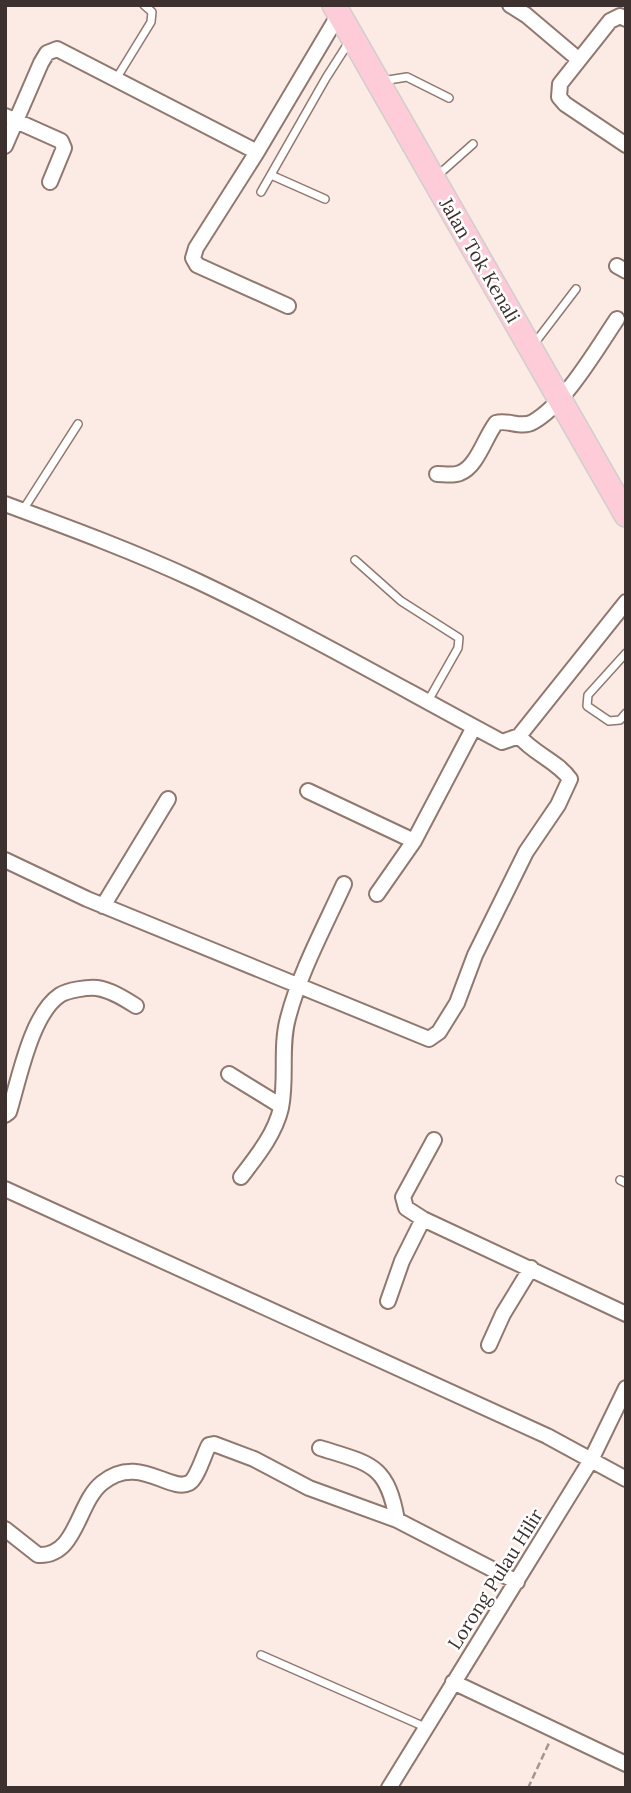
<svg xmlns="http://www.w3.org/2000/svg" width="631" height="1793" viewBox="0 0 631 1793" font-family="Lora,serif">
<rect width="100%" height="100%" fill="#fcebe5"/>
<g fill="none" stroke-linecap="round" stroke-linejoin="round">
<g stroke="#90786f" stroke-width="10">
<path id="service" d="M116,79l35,-57 1,-10 -8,-7
M382,81l25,-4 42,21
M271,175l54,24
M437,176l36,-32
M261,192l65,-114 23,-36
M534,344l42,-55
M23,510l55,-86
M355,560l46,41 58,37 -1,10 -30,53
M626,653l-38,42 -1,11 22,15 11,-1 6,-7
M620,1180l6,3
M261,1655l164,72"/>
</g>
<g stroke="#90786f" stroke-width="18">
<path id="minor" d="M510,5l16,10 52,44
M626,19l-6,-3 -10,5 -50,63 -1,13 6,7 61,41
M5,116l56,25 3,7 -14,34
M5,146l36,-83 6,-10 10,-4 200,103
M617,266l9,5
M288,306l-91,-41 -4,-7 3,-10 61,-96 82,-138
M437,474c7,0 16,2 23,-1 17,-6 25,-36 36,-50 12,-4 25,6 37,-1 32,-18 63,-72 84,-103
M5,504c65,24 130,48 192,77 104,49 204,107 305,161l17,-6 107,-134
M308,791l106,50
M5,860l82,39 342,140 10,-7 18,-29 18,-48 51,-103 32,-47 12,-26c-13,-18 -36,-25 -51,-43
M377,894l37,-53 60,-114
M103,906l65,-107
M229,1074l52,32
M5,1115l4,-3c10,-32 22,-98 51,-117 8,-5 28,-8 37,-7 14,2 28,11 39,18
M241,1177c16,-21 34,-43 40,-69 6,-30 -1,-61 7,-90 12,-46 36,-90 56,-134
M5,1189l542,247 79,43
M423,1219l-17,-11 -3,-11 31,-57
M388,1301l14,-40 21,-42 203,95
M489,1345l14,-31 28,-46
M320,1448c51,16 67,16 77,72l120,62
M5,1529l33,26c39,2 39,-52 64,-72 36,-30 68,10 87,0 8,-4 15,-29 20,-38l5,-1 40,15 55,29 88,32
M453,1682l173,82
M389,1788l202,-328 35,-72"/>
</g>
<g stroke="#d0cecd" stroke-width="26">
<path id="primary" d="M334,5l292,510"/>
</g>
<path stroke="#a39590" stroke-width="2.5" stroke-dasharray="7 3.5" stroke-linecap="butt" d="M528,1788l21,-45"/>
<use href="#service" stroke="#fff" stroke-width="7"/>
<use href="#minor" stroke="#fff" stroke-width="14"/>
<use href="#primary" stroke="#feccd9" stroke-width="23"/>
</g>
<g text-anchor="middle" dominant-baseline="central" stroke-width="5" stroke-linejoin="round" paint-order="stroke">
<g font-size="19" fill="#3c312e" stroke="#fff">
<text transform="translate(480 260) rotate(60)">Jalan Tok Kenali</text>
<text transform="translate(495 1579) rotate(-58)">Lorong Pulau Hilir</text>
</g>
</g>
<rect width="631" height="1793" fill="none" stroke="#3c312e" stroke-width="14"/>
</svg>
